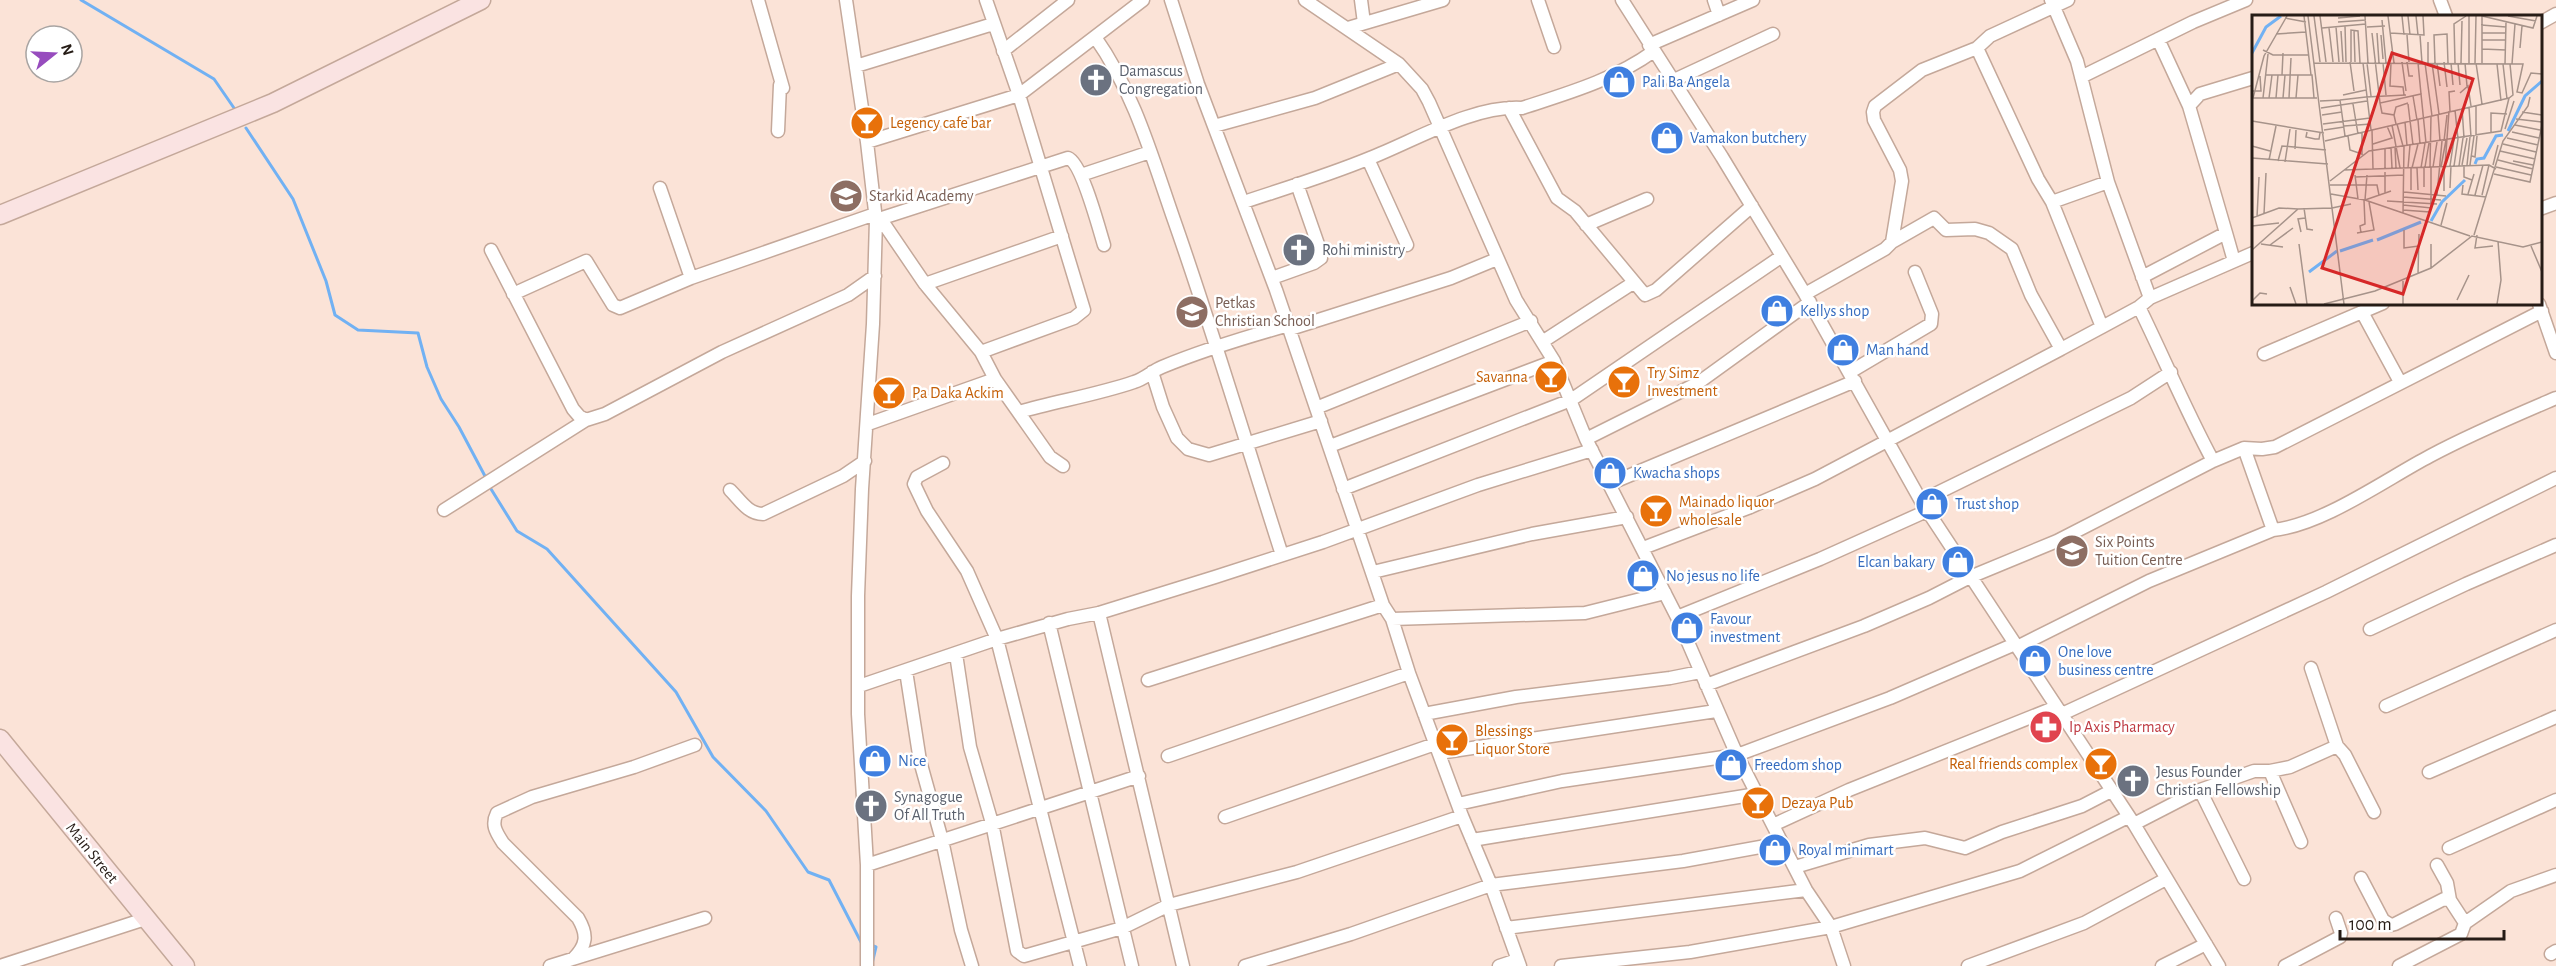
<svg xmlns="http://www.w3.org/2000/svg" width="2556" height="966" viewBox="0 0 2556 966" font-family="'Alegreya Sans',sans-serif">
<rect width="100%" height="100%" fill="#fbe3d7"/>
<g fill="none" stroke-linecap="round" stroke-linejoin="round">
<path stroke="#71b1f3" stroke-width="3" d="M81,0l133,79 20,29
M246,128l47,71 33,82 9,34 23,15 60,3 9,34 14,32 18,28 27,51
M491,489l26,42 30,18 129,143 37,65 53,54 42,61 21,8 33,64h2
M871,945l5,2 -4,17"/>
<g stroke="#c4a89a" stroke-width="15">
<path id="street" d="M758,0l25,88
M846,0l21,142 9,78 -3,104 -11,165 -4,107v118l9,151v101
M1171,0l27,84 78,206 107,315 9,14 17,54 53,143 29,69 29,81
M1305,0l94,64 23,25 7,13 87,198 38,61 32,78 91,178 60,138 69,135 25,37 13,39
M1361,0l3,23
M1538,0l16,47
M1622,0l100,157 83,137 116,207 213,323 85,142
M1714,0l5,15
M2051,0l26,61 31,121 42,116
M2440,0l6,16
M2540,23l16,-9
M1348,28l95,-28
M1095,37c39,55 57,120 79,183 39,111 72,223 108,335
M2158,39l31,67
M1649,45l104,-45
M1977,48l13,-12 78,-36
M1003,51l65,-51
M856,66l137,-42
M2081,77l112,-55 53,-22
M1672,81l101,-47
M1509,108l48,90 18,13 70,84 11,-5 96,-84
M1214,126l101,-28 84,-34
M778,131l2,-46
M867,142l152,-47 124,-95
M1368,159l39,86
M1081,175l69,-23
M660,188l31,90
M1244,202c42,-14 85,-27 126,-44 46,-18 103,-53 152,-50 46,-15 92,-28 132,-57
M2052,202l56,-20
M2540,209l16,-6
M880,218l45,66 56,68 14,27 55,78 13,9
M876,220l192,-62c14,5 31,71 36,87
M1586,225l61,-26
M2226,233l8,28
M1892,242l42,-24 12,12 29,-1 14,4 23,16 19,46 30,54 41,-22
M491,250l82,159 6,7 7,4 19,-6 117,-62 126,-57 27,-19
M2142,277l84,-44 -37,-127 11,-12 53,-16
M1272,278l42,-15 7,-5 -1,-8 -23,-66
M925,284l137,-48
M513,294l73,-33 27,44 7,3 71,-30 184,-64
M1805,294l80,-45 7,-7 10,-61 -2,-11 -26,-50 -1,-8 2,-6 47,-36 55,-22 61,131 14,23 50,125 37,-20 11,-9 103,-45
M2539,304l17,49
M2362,312l38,70
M1290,329l161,-51 46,-19
M1542,342l91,-59
M981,352l93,-34 10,-8 -65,-215 -33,-95
M2264,354l119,-51
M1152,372l11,35 14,31 11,11 21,6 112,-34
M1850,372l81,-48 1,-10 -17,-42
M1316,408l215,-87
M1019,412c38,-11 77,-17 115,-30 11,-3 18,-11 28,-15 41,-17 84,-30 127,-42
M868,424l127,-45
M1586,439l112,-56 112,-81
M1330,446l224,-85
M2244,448l29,82
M2213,461l31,-13 18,1 13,-2 267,-136
M943,463l-26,14 -3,7 13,27 40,60 30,68 83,327
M1609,484l246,-103
M1343,489l228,-89 211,-144
M730,490c10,10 18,24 33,24l80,-38 22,-15
M1921,501l210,-103 40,-26
M444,510l142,-90
M1643,548l105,-40 67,-29 246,-130
M1373,572l159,-38 95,-17
M1099,613l84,353
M1677,617l143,-58 109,-49
M1392,619l193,-6 80,-20
M1049,623l83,343
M2370,629l96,-45 90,-39
M2017,647l132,-66 124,-51c50,-5 113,-51 157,-74 41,-22 84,-40 126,-58
M956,654l14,93 22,76 25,128 7,5 98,-28 47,-23 128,-33 165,-56
M2311,668l26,78
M906,671l14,90 22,79 19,90 11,36
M1148,680l235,-75
M1706,685l158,-59 65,-28 41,-21 87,-36 156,-80c-27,-50 -49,-103 -74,-154
M859,686l138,-47 71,-20 31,-6 116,-36 108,-35 155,-57 114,-35
M2386,706l170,-76
M1424,714l92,-17 154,-19 30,-6
M2062,714l264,-122 230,-114
M1439,753l277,-42
M1168,756l241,-83
M2270,771l31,71
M2429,772l127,-55
M2200,790l44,89
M1458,804l104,-23 175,-26 153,-57 125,-54
M1225,817l210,-73
M2134,824l66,-34 54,-19h16l20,-4 47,-21 8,9 29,57
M1773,825l76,-35 207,-83
M1472,840l285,-46
M2449,848l107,-48
M867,865l272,-89
M2437,865l10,18 3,17
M1795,867l74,-22 56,-7 40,10 37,-16 80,-26 29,-15
M2361,878l22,42 8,5 4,-1 49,-25 6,1 15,23 -4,11 -62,32
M2465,923l46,-32 45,-16
M1506,928l300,-38
M2551,954l5,-3
M573,959c14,-14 15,-24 5,-41l-75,-75c-7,-11 -12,-18 -6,-30l35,-16 102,-30 61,-22
M0,966l145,-47
M550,966l155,-48
M1245,966l106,-32 140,-49 192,-24 99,-18
M1499,966l18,-6
M1561,966l129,-14 141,-25 189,-56 108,-54
M1968,966l116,-43 82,-44
M2162,966l44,-22
M2285,966l55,-29 1,-4 -5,-15"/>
</g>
<g stroke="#c4a89a" stroke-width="21">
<path id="secondary" d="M0,215l273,-112 208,-103
M0,739l185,227"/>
</g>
<use href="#street" stroke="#fff" stroke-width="12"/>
<use href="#secondary" stroke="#fae3e2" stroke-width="18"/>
</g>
<defs>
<g id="church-disc" transform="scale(1.725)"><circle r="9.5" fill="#6b7280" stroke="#fff"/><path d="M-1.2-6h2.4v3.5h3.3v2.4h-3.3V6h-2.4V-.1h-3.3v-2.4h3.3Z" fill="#fff"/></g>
<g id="shop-disc" transform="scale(1.725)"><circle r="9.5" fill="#3f7fe0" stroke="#fff"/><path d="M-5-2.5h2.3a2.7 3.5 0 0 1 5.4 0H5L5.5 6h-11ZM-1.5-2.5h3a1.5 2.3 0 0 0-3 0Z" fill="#fff"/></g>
<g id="bar-disc" transform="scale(1.725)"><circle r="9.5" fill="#e8710a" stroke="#fff"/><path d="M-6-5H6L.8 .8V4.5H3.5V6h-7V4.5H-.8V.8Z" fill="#fff"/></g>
<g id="school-disc" transform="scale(1.725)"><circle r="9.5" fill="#8d6e63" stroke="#fff"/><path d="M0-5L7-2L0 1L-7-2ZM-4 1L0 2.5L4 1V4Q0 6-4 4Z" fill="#fff"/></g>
<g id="pharmacy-disc" transform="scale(1.725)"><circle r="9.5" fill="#e0444e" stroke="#fff"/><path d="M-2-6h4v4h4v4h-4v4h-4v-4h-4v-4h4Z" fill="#fff"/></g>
</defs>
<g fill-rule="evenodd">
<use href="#church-disc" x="1096" y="80"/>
<use href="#shop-disc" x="1619" y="82"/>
<use href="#bar-disc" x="867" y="123"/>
<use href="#shop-disc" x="1667" y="138"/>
<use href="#school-disc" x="846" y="196"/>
<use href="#church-disc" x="1299" y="250"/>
<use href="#shop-disc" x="1777" y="311"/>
<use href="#school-disc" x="1192" y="312"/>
<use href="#shop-disc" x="1843" y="350"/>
<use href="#bar-disc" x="1551" y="377"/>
<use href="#bar-disc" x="1624" y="382"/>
<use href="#bar-disc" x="889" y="393"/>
<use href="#shop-disc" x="1610" y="473"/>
<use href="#shop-disc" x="1932" y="504"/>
<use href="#bar-disc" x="1656" y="511"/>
<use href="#school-disc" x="2072" y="551"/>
<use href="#shop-disc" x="1958" y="562"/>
<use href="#shop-disc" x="1643" y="576"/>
<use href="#shop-disc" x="1687" y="628"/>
<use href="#shop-disc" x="2035" y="661"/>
<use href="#pharmacy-disc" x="2046" y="727"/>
<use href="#bar-disc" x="1452" y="740"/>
<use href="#shop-disc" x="875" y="761"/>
<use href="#bar-disc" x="2101" y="764"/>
<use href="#shop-disc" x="1731" y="765"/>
<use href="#church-disc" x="2133" y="781"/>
<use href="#bar-disc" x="1758" y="803"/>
<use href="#church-disc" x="871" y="806"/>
<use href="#shop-disc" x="1775" y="850"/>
</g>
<g text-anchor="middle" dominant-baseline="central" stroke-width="5" stroke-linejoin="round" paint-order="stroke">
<g font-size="16" fill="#5b616d" stroke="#fff" text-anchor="start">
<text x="1119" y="71">Damascus<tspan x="1119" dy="18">Congregation</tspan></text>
<text x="1322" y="250">Rohi ministry</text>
<text x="2156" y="772">Jesus Founder<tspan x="2156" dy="18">Christian Fellowship</tspan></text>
<text x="894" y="797">Synagogue<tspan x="894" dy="18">Of All Truth</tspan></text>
</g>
<g font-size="16" fill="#366cbe" stroke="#fff" text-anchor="start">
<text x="1642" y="82">Pali Ba Angela</text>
<text x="1690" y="138">Vamakon butchery</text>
<text x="1800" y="311">Kellys shop</text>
<text x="1866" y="350">Man hand</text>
<text x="1633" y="473">Kwacha shops</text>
<text x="1955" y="504">Trust shop</text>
<text x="1935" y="562" text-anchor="end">Elcan bakary</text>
<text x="1666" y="576">No jesus no life</text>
<text x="1710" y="619">Favour<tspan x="1710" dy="18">investment</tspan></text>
<text x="2058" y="652">One love<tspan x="2058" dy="18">business centre</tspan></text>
<text x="898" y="761">Nice</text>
<text x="1754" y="765">Freedom shop</text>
<text x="1798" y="850">Royal minimart</text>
</g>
<g font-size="16" fill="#c56008" stroke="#fff" text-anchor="start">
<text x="890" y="123">Legency cafe bar</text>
<text x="1647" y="373">Try Simz<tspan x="1647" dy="18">Investment</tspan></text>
<text x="1528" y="377" text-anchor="end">Savanna</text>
<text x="912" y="393">Pa Daka Ackim</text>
<text x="1679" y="502">Mainado liquor<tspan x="1679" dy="18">wholesale</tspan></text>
<text x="1475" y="731">Blessings<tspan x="1475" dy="18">Liquor Store</tspan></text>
<text x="2078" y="764" text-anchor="end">Real friends complex</text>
<text x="1781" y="803">Dezaya Pub</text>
</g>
<g font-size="16" fill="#785e54" stroke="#fff" text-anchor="start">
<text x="869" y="196">Starkid Academy</text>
<text x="1215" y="303">Petkas<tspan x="1215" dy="18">Christian School</tspan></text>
<text x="2095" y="542">Six Points<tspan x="2095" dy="18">Tuition Centre</tspan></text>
</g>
<g font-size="16" fill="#be3a42" stroke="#fff" text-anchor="start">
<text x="2069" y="727">Ip Axis Pharmacy</text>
</g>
<g font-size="16" fill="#261c16" stroke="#fff">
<text transform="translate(92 853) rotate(51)">Main Street</text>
</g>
</g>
<g transform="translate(2252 15)">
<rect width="290" height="290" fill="#fbe3d7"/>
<path fill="none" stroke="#71b1f3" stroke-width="3" d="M0,38l14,-26 15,-11M256,116l17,-35 17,-15M223,149l2,-5 7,-1 12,-22 7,-1M179,206l11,-19 23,-22M125,225l44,-18M88,236l33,-11M57,257l28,-21"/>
<path fill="none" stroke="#a6938a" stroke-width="1.5" d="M52,1l7,59M56,1l36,288M62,1l6,46M68,1l6,46M113,1l3,47M136,1l6,47M150,1l2,19M156,1l2,19M164,1l2,19M217,1v47M256,1l28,5M33,3l21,4M86,3l22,-2M130,5l4,43M86,7l28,-2M229,10l25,2M93,11l1,36M84,12l3,35M115,12l18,-1M70,13l44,-4M77,13l4,34M102,15l1,32M89,16l2,31M120,18l8,70M125,18l2,30M138,18l34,2 -1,-19M230,18h24M24,19l30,-2M129,20l2,24M155,20l2,27M168,20l2,28M230,25h24M176,27v21M268,33l2,-22M230,34l24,1M11,35l10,5h35M98,47l4,29M99,47v-32l7,1 2,32M150,47l4,29M155,47l2,14h4M192,47l3,25M62,48l209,1 -6,28 5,1 9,-20 11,1M111,48l8,67M115,48l4,33M131,48l3,32M139,48l-1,23 13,1 1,8M166,48l3,31M173,48l7,53M180,48l7,51M183,48l-1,-28 13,-1 1,29M185,48l3,23M199,48l2,22M203,48l-1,-39 12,-8M206,48l2,22M209,48l1,-42M213,48l2,23M223,48l1,-47M224,48l6,41M230,48v-47l51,12 4,-12M245,49l4,37M251,49l4,35M253,49l1,-42M260,49l3,-40M14,60h46l2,23M30,60l1,-22M1,76h8l-1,-15M208,78l8,-7 3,20M91,80l23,-5M161,81l4,24M114,82l40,-2M0,83h65M1,83l11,-42 23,-40M11,83l5,-44M17,83l3,-23M24,83l2,-23M31,83l2,-23M37,83l2,-40M44,83l2,-23M88,85l26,-3M68,86l20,-1 5,36M101,89l5,30M156,89l5,41M224,90v31M217,92l2,30M69,93l46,-7M210,93l2,30M203,95l3,29M198,96l-1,-19 6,-1M270,97l20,3M186,99l2,27M70,100l20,-3M142,100l2,-8 12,-4M264,104l26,3M166,105l2,24M0,106l72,12M153,107l2,24M71,109l47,-6M144,109l-2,-9 -12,-2 -2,-10 41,-9 5,49M145,109l6,22M140,110l8,43M263,110l25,5M92,111l27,-2M253,114l9,-28M72,115l20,-3M120,115l1,39M55,117l-1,5 9,2h4l1,-6M260,117l27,6M239,118v-20l16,1M96,121l2,14 12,4M255,123l31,7M73,126l184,-43 4,-3 -3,-31M192,126l3,-26M121,129l19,-6 -5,-12M251,129l33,8M0,131l18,5M143,132l1,21M139,133l1,20M43,134l1,-19M133,134v19M248,136l35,8M110,140v-22M220,141l3,1 2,-21M0,143l76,6M17,145l7,-34M246,145l35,9M26,146l4,-15 44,4M261,146l20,4M33,147l5,-33M210,150l5,-27M212,150v12l8,3M215,150l3,-28M218,150l4,-29M241,150l5,-20M193,151l4,-55M198,151l4,-27M202,151l4,-27M207,151l4,-28M172,152v20M173,152l4,-24M178,152l1,-51M181,152l4,-25M189,152l5,-27M244,152l35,8M156,153l2,-23M160,153l6,-24M165,153l1,22M169,153l4,-25M92,155l145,-5 7,4M133,157v21M242,159l36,8 12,-57M103,160l3,24M103,162l49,-2M78,166l39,-30 132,-20 8,-33M78,170h47l2,10M211,170l-1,9 24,3M198,173l1,-22M159,175v-22M192,176v-24M152,177l42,4M79,179l34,6 105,36M216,179l6,-20M185,180l5,-54M223,180l8,-30M230,180l7,-30M151,182l38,3M113,185l26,-9M113,185l2,-25M135,186l50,3M151,190l28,3v-41M52,193l3,21 6,1M80,193l19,-4M151,195l27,2M12,199l2,-41M151,199l1,-68M5,202l2,-40M0,203l27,-10 19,1M189,210l6,-22M0,211l27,-3M152,215v18l15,-2M49,217l-3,-13 7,-1M105,218l17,-3 -5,-28M109,218l-1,-7 5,-2 -1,-24M222,220l29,-94 25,-35 2,-9M225,220l-2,13 18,-2M9,229l22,3M47,229l8,60M179,229v24M18,230l23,-17M279,231l11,26M0,235l46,-41 34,-1M166,259l1,-40M38,272l6,17M205,285l12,-25M0,286l8,-8 7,1M72,289l51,-13 56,-23 41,-32 51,11 19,-5M151,289v-23M245,289l4,-24 -3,-39"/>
<path fill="#d62828" fill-opacity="0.15" stroke="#d62828" stroke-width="3" d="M140,38l81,26 -70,215 -81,-26z"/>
<rect width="290" height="290" fill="none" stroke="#261c16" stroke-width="3"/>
</g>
<g transform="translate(54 54) rotate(72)"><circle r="28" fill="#ffffff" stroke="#a8a4a2" stroke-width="1.5"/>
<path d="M0-4.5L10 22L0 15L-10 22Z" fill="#974cbe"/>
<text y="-9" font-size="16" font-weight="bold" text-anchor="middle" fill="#261c16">N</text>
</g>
<path d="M2340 930v9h164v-9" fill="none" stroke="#261c16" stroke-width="3"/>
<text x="2349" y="930" font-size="18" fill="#261c16" stroke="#ffffff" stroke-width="4.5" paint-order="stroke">100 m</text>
</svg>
